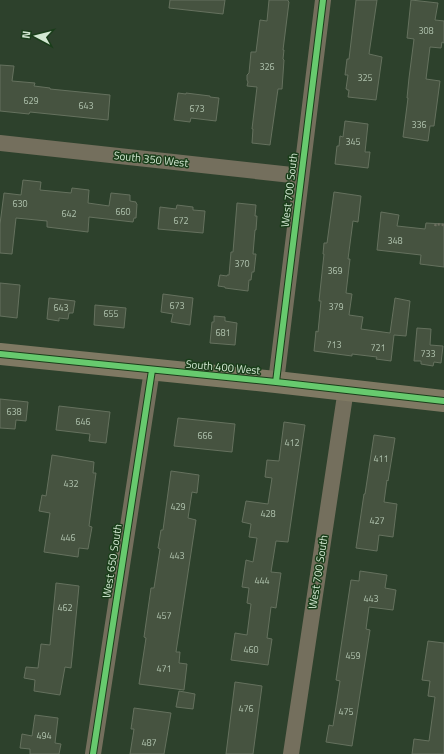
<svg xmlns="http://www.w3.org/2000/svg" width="444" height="754" viewBox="0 0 444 754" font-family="'Titillium Web',sans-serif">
<rect width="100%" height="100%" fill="#2d412c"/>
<path fill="#465340" stroke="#65715e" d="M170,0h55l-2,14 -54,-6z
M269,0h19v1l1,1 -6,48h1l-1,9 1,1 -2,29h-4l-8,56 -18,-2 1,-14h-1l5,-42 -10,-1 1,-4 -1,-2v-5l2,-2 2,-21h5l4,-32 7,1z
M356,0h21l-8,54 13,3 -6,43 -28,-3 1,-7h-2v-1h-1l2,-14h-3l2,-16h2z
M411,0l27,3 -3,17 9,1v22l-2,-1 -1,6 -11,-1 -4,32 14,2 -6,45h-4l-2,15 -25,-4 5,-39h-1l2,-20 5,-39 -7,-1z
M0,65l14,1 -2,15 23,2 -1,3 16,2v1l60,6 -2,25 -78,-8 -1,2 -29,-3z
M178,93l8,1v-1l24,3v1l9,1 -3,23 -25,-3 -1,4 -16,-2z
M345,121l23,3 -3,28h5l-2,16 -33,-4 2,-18h2l1,-10 3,1z
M23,180l18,2 -1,8 31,3 1,-5 17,2 -1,13 21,3 2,-13 19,2v6l6,1v1l1,1 -1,14h-2l-1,4 -44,-5 -1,15 -41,-5v-6l-31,-3 -4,36 -12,-1v-29l4,-31 17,2z
M334,192l27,4 -3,26 -5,-1 -5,38h2l-4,34 6,1 -3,21 14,2 -2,12 29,4 5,-35 15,3 -4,35 -12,-1 -3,26 -15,-2 1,-2 -25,-3v2l-38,-5 2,-20 2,1 3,-31h-2l5,-47h-1l1,-11h3z
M237,203l19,2 -1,11h2l-1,14h-1l-2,24h3l-2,18h-2l-1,8h-2l-1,11 -23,-3v-1l-7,-1 2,-11 7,1v-1h2l2,-23h2z
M177,205l16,2v3l12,1 -2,22 -45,-4 2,-22 16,2z
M381,212l18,3 -2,11 28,3 1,-6 18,1v43l-24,-3 1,-9 -44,-5z
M0,283l20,2 -3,33 -17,-2z
M163,294l30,4 -3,27 -19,-3 2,-8 -12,-2z
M49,298l26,3 -2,12h-4l-1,6 -9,-1v3l-12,-2z
M95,305l31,3 -2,20 -30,-3z
M214,316l11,1v4l12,2 -2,22 -25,-2 2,-21h2z
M417,328l14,1 -1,16 13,1 -2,17 -7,-1 -1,4 -12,-2v-3h-7z
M0,399l28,3 -2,19 -10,-1 -1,9 -15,-1z
M59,406l51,6 -4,31 -17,-2 1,-7 -34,-4z
M178,418l57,6 -3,28 -58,-6z
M284,422l21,3 -17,117 -12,-1 -5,31 10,1 -5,35 -5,-1 -4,31 5,1 -4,26 -37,-5 4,-27 12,2 4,-31 -4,-1 2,-15 -7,-1 4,-27 7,2 4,-24 -8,-1 2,-13 -9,-2 4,-21 22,3 4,-26 -7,-1 2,-17 12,1z
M374,435l21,3 -7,43 -1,-1 -3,22 13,2 -4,33 -14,-2 -2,16 -21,-3 8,-54h1z
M52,455l42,7 -1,11h3l-7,53 3,1 -4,22 -9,-1 -1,9 -34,-5 6,-39 -11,-2 3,-16 4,1z
M171,471l28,4 -2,18 -5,-1 -4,26 8,2 -20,132h4l-1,11 8,1 -3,26 -45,-6 7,-46 -2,-1 7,-49h3l6,-39 -2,-1 3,-18h2z
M360,571l27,4 -2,13 11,2 -3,20 -24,-3 -3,22 4,1 -18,116 -26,-4 3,-17 4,1 7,-45 -4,-1 15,-100 8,1z
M56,583l23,3 -6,62v1l-2,19 -6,-1 -5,28 -26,-4 1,-11 -11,-2 2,-11 12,1 3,-24 9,1z
M428,641l16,2v111h-32l2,-15 15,2 6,-44 -7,-1 2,-15 -8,-1z
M235,682l27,4 -9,68h-27z
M179,691l16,3 -2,15 -17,-2z
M134,708l37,5 -7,41h-34l4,-25h-3z
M35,715l23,3 -3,25 6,1 -2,10h-29v-5l-10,-1 2,-14 10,2z"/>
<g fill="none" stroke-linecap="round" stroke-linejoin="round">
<path stroke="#6d7060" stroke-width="2.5" stroke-dasharray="2 2" stroke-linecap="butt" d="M435,226l1,-2 8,1"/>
<path stroke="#746f5d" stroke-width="16" d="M0,143l301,33
M276,382l47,-382
M93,754l59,-384
M291,754l55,-365"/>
<path stroke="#7f7963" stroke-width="22" d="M0,354l276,28 168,19"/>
<g stroke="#1a3e1a" stroke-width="8">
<path id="cycleway" d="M0,354l276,28 168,19
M276,382l47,-382
M93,754l59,-384"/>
</g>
<use href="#cycleway" stroke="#67ca6e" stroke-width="6"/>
</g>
<g text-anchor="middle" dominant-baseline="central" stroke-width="3" stroke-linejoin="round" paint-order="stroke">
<g font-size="9" fill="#b0c3ae">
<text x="426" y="30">308</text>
<text x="267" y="66">326</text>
<text x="365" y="77">325</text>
<text x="31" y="100">629</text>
<text x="86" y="105">643</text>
<text x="197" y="108">673</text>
<text x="419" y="124">336</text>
<text x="353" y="141">345</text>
<text x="20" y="203">630</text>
<text x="123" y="211">660</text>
<text x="69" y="213">642</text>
<text x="181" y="220">672</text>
<text x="395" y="240">348</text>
<text x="242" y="263">370</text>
<text x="335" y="270">369</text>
<text x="177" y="305">673</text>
<text x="336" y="306">379</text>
<text x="61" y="307">643</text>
<text x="111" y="313">655</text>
<text x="223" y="332">681</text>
<text x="334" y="344">713</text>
<text x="378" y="347">721</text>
<text x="428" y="353">733</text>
<text x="14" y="411">638</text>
<text x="83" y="421">646</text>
<text x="205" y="435">666</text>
<text x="292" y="442">412</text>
<text x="381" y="458">411</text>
<text x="71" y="483">432</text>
<text x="178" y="506">429</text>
<text x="268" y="513">428</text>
<text x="377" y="520">427</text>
<text x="68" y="537">446</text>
<text x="177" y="555">443</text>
<text x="262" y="580">444</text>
<text x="371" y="598">443</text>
<text x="65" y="607">462</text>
<text x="164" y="615">457</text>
<text x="251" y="649">460</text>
<text x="353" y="655">459</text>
<text x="164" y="668">471</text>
<text x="246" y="708">476</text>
<text x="346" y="711">475</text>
<text x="44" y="735">494</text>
<text x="149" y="742">487</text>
</g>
<g font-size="11" fill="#d3e8d2" stroke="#1a3e1a">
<text transform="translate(151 159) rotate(6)">South 350 West</text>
<text transform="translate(289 190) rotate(-83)">West 700 South</text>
<text transform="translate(223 367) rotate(5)">South 400 West</text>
<text transform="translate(112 561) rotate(-81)">West 650 South</text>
<text transform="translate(318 572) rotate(-81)">West 700 South</text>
</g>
</g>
<g transform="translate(36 36) rotate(277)" stroke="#1a3e1a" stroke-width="3" paint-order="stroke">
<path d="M0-3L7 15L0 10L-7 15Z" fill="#d3e8d2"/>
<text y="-6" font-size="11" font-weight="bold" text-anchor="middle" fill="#d3e8d2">N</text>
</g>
</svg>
